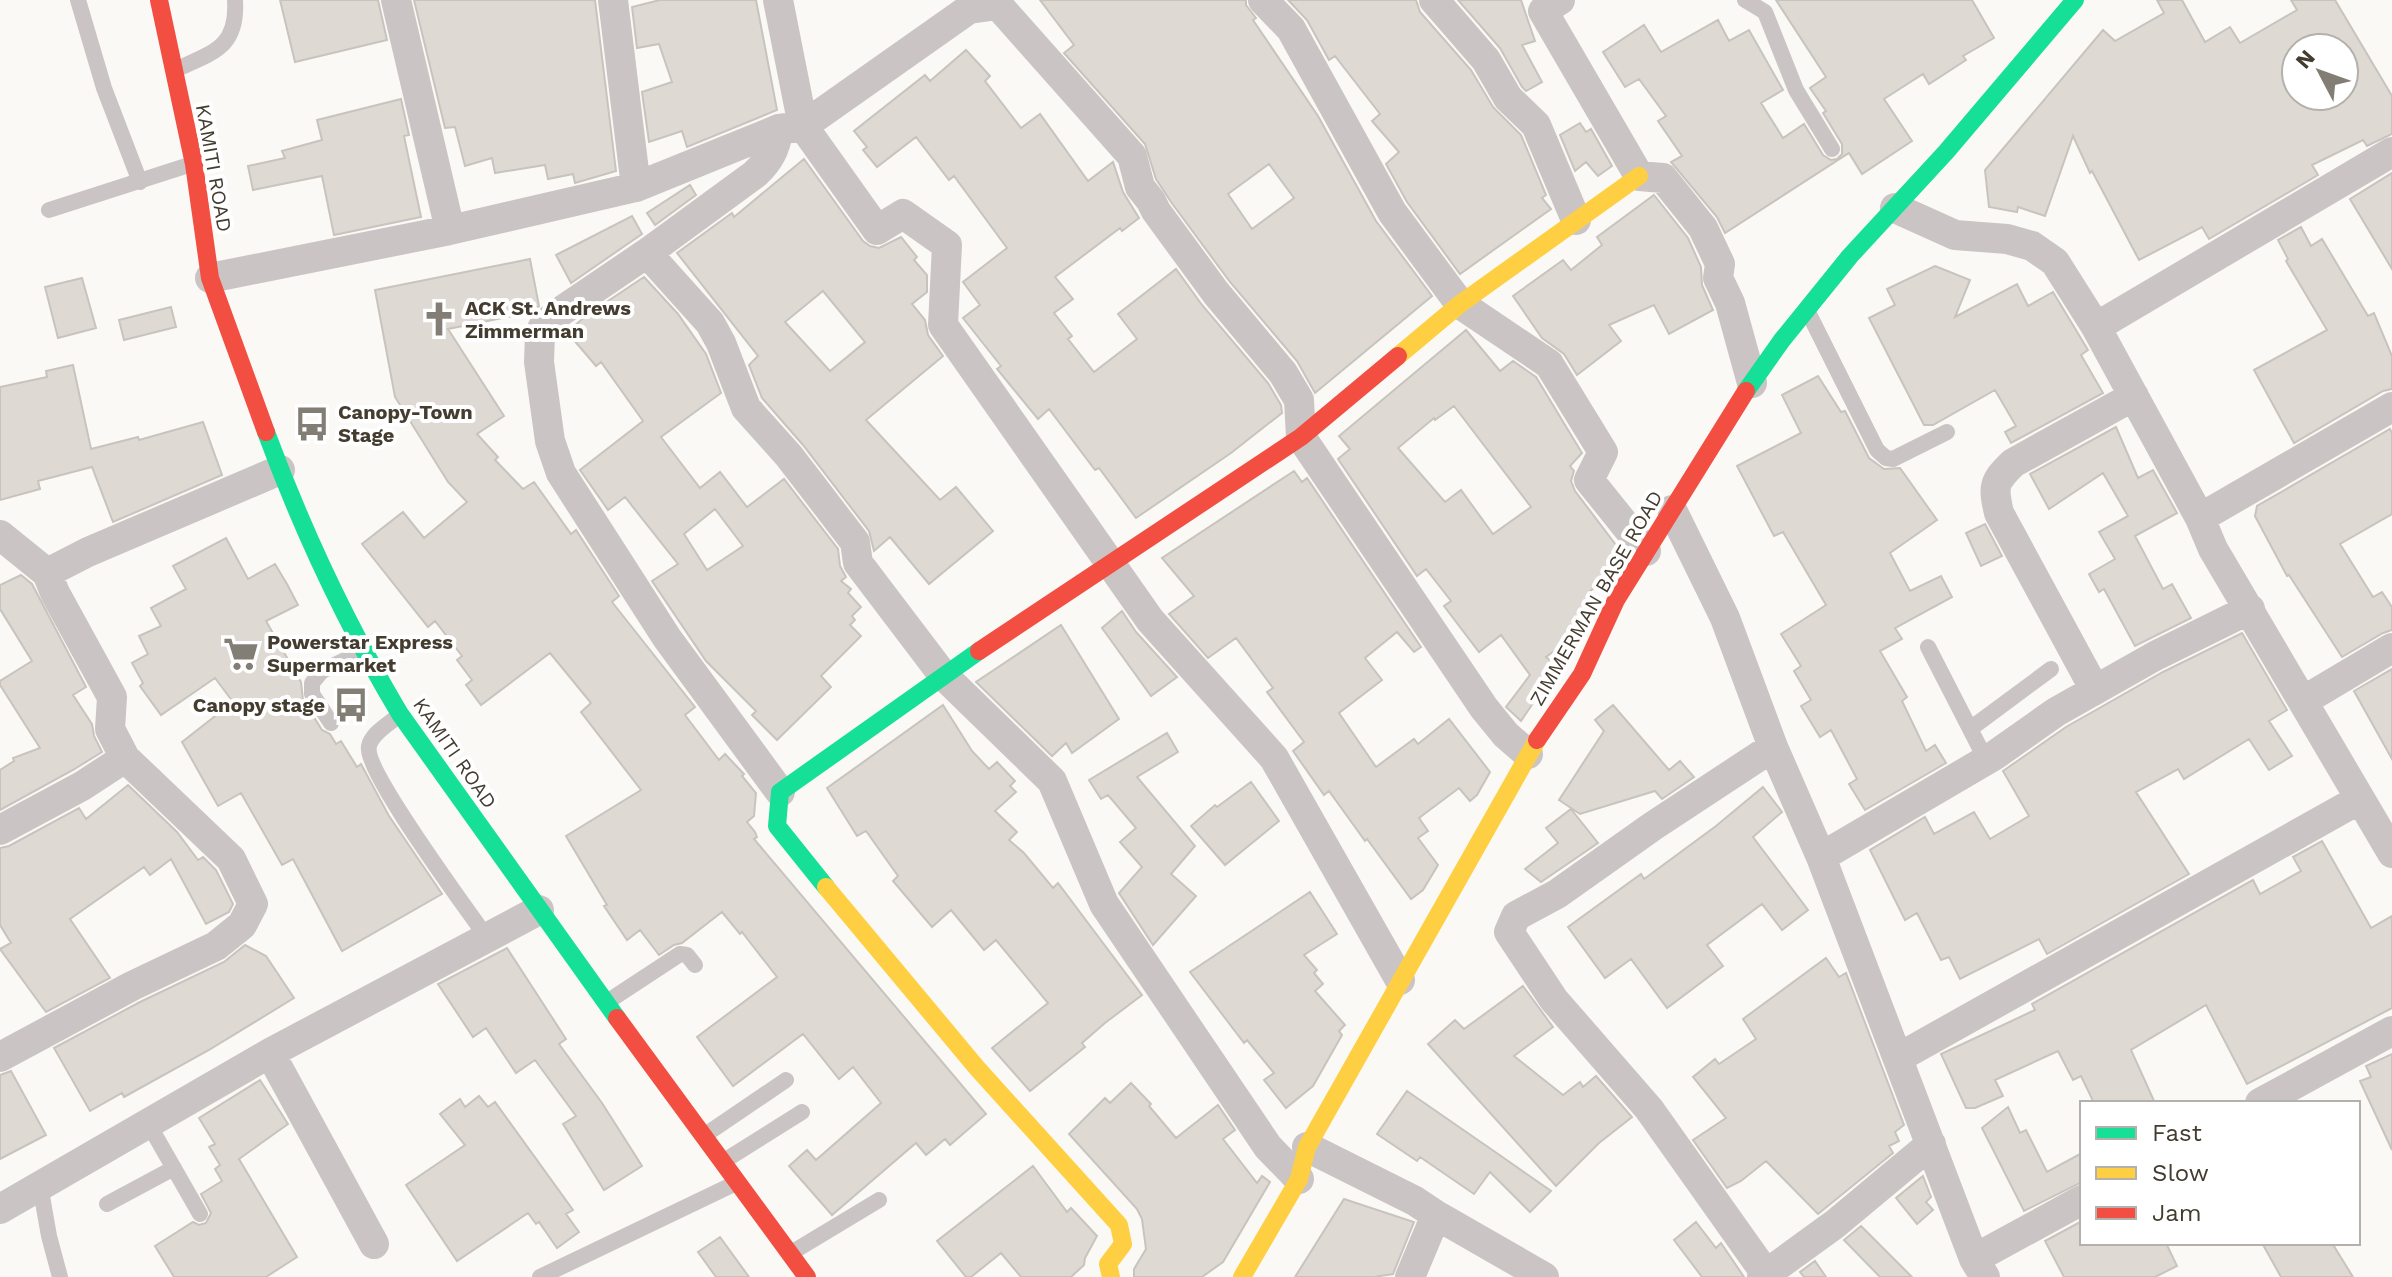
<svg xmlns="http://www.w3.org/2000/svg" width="2392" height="1277" viewBox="0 0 2392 1277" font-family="'Work Sans',sans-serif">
<rect width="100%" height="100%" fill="#fbf9f6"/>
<path fill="#ded9d2" stroke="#c8c4bd" stroke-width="2" fill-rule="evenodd" d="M280,0h98l9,40 -92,22z
M414,0h181l21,171 -41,12 -2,-9 -25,5 -3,-14 -50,8 -3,-15 -27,8 -10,-39 -10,1z
M660,0h96l21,110 -90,37 -5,-16 -33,11 -7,-50 30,-10 -13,-38 -22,4 -5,-41z
M1040,0h206v5l10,13 -3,2 65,96 58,105 56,75 -117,97 -18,-32 -67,-79 -59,-80 -15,-23 -11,-35 -81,-91 10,-8zM1269,164l25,34 -42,31 -24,-35z
M1288,0h128l4,12 51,58 22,37 28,28 25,60 -4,3 9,11 -91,65 -53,-72 -21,-38 13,-12 -27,-31 8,-7 -45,-58 -6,4 -22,-40z
M1458,0h63l14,41 -13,4 20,37 -16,9 -4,-4 -22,-39z
M1776,0h196l22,38 -31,18 3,4 -37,24 -6,-10 -39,25 28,42 -50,33 -13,-21 -124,80 -8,-16 -46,-55 11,-6 -24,-35 8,-5 -27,-37 -14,8 -22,-35 41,-27 17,27 57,-32 11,21 20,-11 34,60 -22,13 22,35 21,-14 19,31 8,5 6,-1 5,-5v-10l-19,-31 3,-2 -16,-23 16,-11z
M2157,0h25l23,42 25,-15 10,16 57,-33 -6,-10h44l57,96v38l-25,12 -4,-6 -51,25 6,10 -109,64 -7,-12 -63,33 -47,-89 -2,2 -17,-37 -28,80 -27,-9 -1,5 -28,-5 -4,-37 118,-140 12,11 49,-28zM2296,48h48v48h-48z
M966,50l24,26 -5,5 36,47 19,-14 48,67 25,-19 10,30 16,26 -17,13 -2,-3 -65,49 18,22 -19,14 18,23 -4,3 26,33 43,-33 -19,-25 58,-45 26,36 66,78 13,22 1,8 -51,40 -95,65 -37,-50 -4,2 -46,-61 -11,10 -41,-50 4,-3 -38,-48 17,-13 -17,-23 44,-34 -53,-72 -5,4 -33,-43 -39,30 -14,-17 4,-3 -13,-16 71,-56 5,6z
M401,99l8,36 -5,1 17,81 -87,18 -12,-59 -69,14 -5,-24 37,-8 -3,-7 40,-11 -5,-20z
M1580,123l6,9 5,-3 21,37 -14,10 -12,-14 -11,9 -15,-36z
M804,159l59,82 7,5 9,2 22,-11 16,20 -3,3 13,15v17l-15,12 13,16 3,15 15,21 -77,64 74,80 16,-13 37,44 -64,53 -39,-47 -16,14 -5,-20 -66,-86 -41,-47 -13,-33 9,-9 -81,-103 55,-40 2,4zM823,291l42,51 -35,29 -45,-49z
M2392,173v96l-42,-70z
M690,185l6,10 -41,30 -8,-12z
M1654,195l34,43 13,29 1,18 11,25 -44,24 -15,-29 -45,20 12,16 -44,34 -13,-21 -22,-16 -29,-42 50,-36 8,10 31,-25 -5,-8z
M632,216l10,18 -71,49 -15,-28z
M2301,227l10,19 11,-7 46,77 6,-3 18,43v33l-9,2 -89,52 -40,-73 73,-40 -41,-69 2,-2 -10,-19z
M530,259l9,47 -7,6 -84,17 56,87 -27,18 21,23 -3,3 28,29 11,-7 37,52 5,-4 43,66 -7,6 83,105 -10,8 34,45 6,-6 19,20 -2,2 14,17 -2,23 -7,6 8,10 2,5 -3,2 232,275 -36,31 -5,-6 -19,16 -10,-12 -84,72 -43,-49 18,-16 9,10 65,-57 -28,-36 -14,12 -36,-45 -70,52 -36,-49 80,-60 -35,-45 -2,2 -18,-22 -40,31 -8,2 -15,10 -19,-25 -13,10 -23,-34 3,-1 -41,-69 75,-46 -60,-78 10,-9 -41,-50 -69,52 -15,-20 6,-5 -15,-20 5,-4 -27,-35 -7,6 -66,-83 41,-32 21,26 43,-36 -19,-20 -53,-85 -20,-107z
M1935,266l35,14 -15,37 62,-33 11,22 25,-14 35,58 -7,5 22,38 -92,50 -6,-11 11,-6 -21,-36 -62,35h-9l-55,-107 26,-13 -8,-16z
M644,277l34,37 28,40 15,39 -60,44 39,51 20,-16 27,35 37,-28 54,70 2,17 6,11 -5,4 10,8 -3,4 13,14 -9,9 3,4 -5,5 11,11 -40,40 10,11 -54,53 -25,-25 4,-4 -50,-50 -54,-80 26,-17 -53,-67 -17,13 -28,-40 63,-49 -42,-59 -5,4 -29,-34 20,-17zM715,509l28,37 -36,24 -23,-36z
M82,278l14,50 -38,10 -13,-51z
M171,307l5,20 -52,13 -5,-20z
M1466,330l34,41 13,-10 23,16 46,76 -12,13 4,5 -3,10 4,10 44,58 -22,37 -7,5 2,3 -20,44 -26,19 12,9 -37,55 -15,-14 24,-32 -29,-40 -22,17 -35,-46 7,-5 -25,-32 -9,7 -79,-117 12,-10 -11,-13zM1454,406l77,101 -38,27 -32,-44 -16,12 -47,-54 36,-30 1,2z
M73,365l18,84 47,-12 1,3 64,-18 19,53 -109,47 -21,-55 -54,14 2,8 -40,11v-113l47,-10 -1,-6z
M1818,376l23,36 4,-1 24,47 15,11 16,-1 37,52 -47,33 20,38 31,-15 11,21 -57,31 7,11 -22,12 27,46 -5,4 24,50 9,-6 11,18 -81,47 -16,-26 8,-5 -26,-49 -11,7 -19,-31 10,-6 -17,-29 7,-5 -20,-32 45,-29 -43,-73 -9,4 -37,-70 64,-33 -19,-38z
M2116,427l22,51 15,-8 24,43 -42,23 28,53 9,-5 19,34 -56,28 -31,-57 -5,3 -10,-18 26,-15 -16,-27 29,-16 -25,-43 -54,36 -19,-35z
M2390,429l2,4v81l-52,30 33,53 9,-5 10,15v23l-9,3 -41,24 -53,-82 -2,1 -32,-60 2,-10z
M1294,471l8,11 5,-4 114,169 -7,5 -17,-20 -32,26 17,22 -43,33 37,54 38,-28 4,5 31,-25 41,53 -13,23 -7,6 -11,-13 -40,30 9,13 -10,7 20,27 -15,25 -12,9 -44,-60 -2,2 -36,-50 -5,4 -31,-44 11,-9 -37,-50 6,-4 -37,-50 -28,20 -39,-44 25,-18 -32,-38z
M1985,524l17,32 -21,10 -15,-33z
M226,538l22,41 27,-15 12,20 11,21 -32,16 35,61 2,18 19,30 8,4 6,10 5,-3 16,26 4,-3 28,52 53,78 -100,57 -49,-92 -11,6 -41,-72 -23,13 -36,-64 51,-40 -18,-24 -54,37 -21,-29 3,-3 -11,-20 16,-9 -9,-18 22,-10 -10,-18 35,-19 -13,-23z
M21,575l11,9 54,103 -13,8 19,29 2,12 8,16 -29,18 -73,40v-40l14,-9 -1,-3 27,-10 -40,-63v-4l32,-20 -32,-52v-24z
M1122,611l14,21 41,45 -26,19 -49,-68z
M1061,625l58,94 -47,34 -6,-10 -14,13 -76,-74z
M2242,633l45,77 -18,11 23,35 -23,14 -20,-31 -65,40 -6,-10 -42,23 53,82 -142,80 -8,-15 -79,40 -11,-22 -8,3 -24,-47 -12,7 -35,-70 55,-33 9,17 40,-22 16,27 39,-23 -26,-45 63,-44 97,-55z
M2392,669v90l-38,-68z
M943,705l29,46 17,18 8,-7 18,19 -5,5 6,6 -21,19 22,21 -8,8 15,13 29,35 5,-5 84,112 -37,28 -23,20 3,4 -55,44 -38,-43 56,-45 -52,-63 -12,10 -33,-40 -19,17 -39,-46 5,-5 -32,-45 -9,5 -30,-48z
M1613,705l56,65 11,-9 14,16 -32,22 -7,-8 -75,23 -21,-14 45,-69 -9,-11z
M1167,733l11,19 -41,25 58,69 -24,28 25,22 -43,49 -34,-52 23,-26 -22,-25 16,-14 -28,-33 -7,4 -12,-19z
M1251,782l28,39 -54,44 -34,-39 24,-21 2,2z
M128,785l49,47 21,28 5,-3 13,13 17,34 -4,8 -23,12 -35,-65 -21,16 -6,-8 -74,52 40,59 -64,34 -46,-63 11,-6 -11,-18v-77l9,-2 70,-38 7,11z
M1763,787l19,25 -29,25 55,73 -26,20 -20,-26 -55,41 16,21 -56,42 -36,-49 -26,19 -37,-51 73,-53 3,5 72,-53z
M1571,809l27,34 -57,39 -16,-13 33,-26 -12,-15z
M2322,841l49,87 21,-12v92l-145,76 -41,-79 -75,45 24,53h-61l-13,-27 -8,4 -15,-29 -63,29 8,16 -28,12h-9l-25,-54 94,-44 -3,-6 221,-124 7,14 41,-23 -8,-14z
M1310,892l27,42 -33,21 13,15 -3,3 9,11 -8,7 30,34 -6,6 3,4 -29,51 -27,22 -22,-28 10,-7 -27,-33 -3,3 -54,-71z
M245,945l21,11 28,42 -85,52 -85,47 -2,-4 -32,18 -36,-63 86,-46 84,-40z
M507,948l59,91 -7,5 43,59 40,63 -38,24 -41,-66 13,-8 -41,-56 -19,13 -30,-45 -13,9 -35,-53z
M1826,958l13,19 7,-4 58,152 -9,7 4,9 -10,5 4,7 -75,61 -52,-53 -25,20 -14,7 -34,-48 33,-22 -33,-41 22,-18 4,5 37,-25 -13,-20z
M1523,986l30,41 -39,29 49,39 17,-13 3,5 13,-11 36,41 -33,26 -43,43 -128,-142 27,-24 9,9z
M2392,1054v96l-32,-69 11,-4 -5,-11z
M11,1071l35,64 -46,24v-84z
M260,1080l28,44 -49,35 58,98 -31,20h-92l-19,-31 38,-24 6,3 7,-2 5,-10 -10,-19 21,-13 -7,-12 5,-4 -11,-18 6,-3 -16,-26z
M1131,1083l20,21 -2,2 27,32 42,-33 17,25 -12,9 34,44 5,-7 8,6 -47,80 -21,15h-68v-8l12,-20 -4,-30 -5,-10 -68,-75 36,-36 5,5z
M1407,1091l94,65 50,35 -21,21 -40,-40 -16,22 -54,-37 -3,4 -40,-27z
M479,1096l9,11 7,-5 78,108 -7,4 13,18 -22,16 -18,-26 -3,2 -8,-11 -71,48 -51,-76 59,-40 -25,-31 20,-15 5,8z
M2008,1107l12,26 6,-3 21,42 35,-19v29l-58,29 -42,-83z
M1033,1166l34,46 4,-4 26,28 -12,22 -1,7 -13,12h-50l-20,-24 -30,24h-5l-29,-36z
M1923,1176l8,21 -5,5 7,8 -16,14 -21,-26z
M1344,1199l70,23 -21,52 -19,3h-79z
M2082,1221v22h84l11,23 -22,11h-91l-19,-36z
M1696,1222l20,26 5,-5 23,34h-42l-28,-37z
M1861,1226l51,51h-32l-36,-37z
M720,1237l29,40h-33l-18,-25z
M2262,1243h70l21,34h-72z
M1815,1261l11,16h-22l-4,-5z"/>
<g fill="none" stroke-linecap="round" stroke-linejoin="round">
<path stroke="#cbc4c4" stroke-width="16" d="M78,0l26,88 36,94
M1745,0l20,12 31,78 36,59
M175,70c38,-18 63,-22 60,-70
M49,210l143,-46
M1808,312l69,138 9,8 7,1 54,-27
M1928,647l58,113
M398,716c-9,8 -26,17 -29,30 -6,24 99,164 118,192
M331,723l-19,-29v-11l10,-12 40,-19
M1970,729l81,-60
M607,1002l73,-48 7,1 8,10
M148,1123l52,91
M705,1135l81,-55
M724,1161l78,-49
M40,1185l9,51 11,41
M107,1204l67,-36
M791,1253l88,-53
M540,1277l196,-94"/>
<path stroke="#cbc4c4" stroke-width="30" d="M396,0l54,230
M613,0l23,187
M778,0l25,126 74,104 26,-16 44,31 -4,80 207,295 124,138 126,222
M1263,0l28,29 101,183 68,92 89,60 54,88 -14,28 57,71
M1434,0l52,60 22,38 28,27 40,95
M1560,0l-17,11 96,165 24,2 40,50 17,36 -2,14 12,25 22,80
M998,5l134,151 8,31 11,14 5,10 60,82 67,80 16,27 2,37 183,271 22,27 22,19
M779,129c-4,20 -9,31 -24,45l-108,79 -90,61 -13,11 -4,8 -1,29 11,79 11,32 106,165 113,154
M1895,208l60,27 52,4 25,7 23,16 41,65 104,191 192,-111
M647,253l63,70 11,20 25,65 43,48 66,86 3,21 85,112 109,106 52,123 164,243 31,32
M210,278l240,-48 186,-43 143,-58 24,-3 166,-117 29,-4 1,-5
M2096,327l296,-175
M1672,510l53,108 48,129 48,110 153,402 11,18
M2200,518l13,31 179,304
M0,535l47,38
M2095,690l-96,-177c-6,-26 -6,-31 14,-50l121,-67
M2303,701l89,-53
M0,830l82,-44 43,-28 -15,-29 2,-32 -57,-104 -8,-20 41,-21 192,-82
M1821,857l174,-102 61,-43 99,-56 95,-47
M270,1053l104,191
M0,1057l132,-71 84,-40 26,-21 11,-21 -22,-45 -106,-101
M1898,1058l462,-259
M2260,1103l132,-72
M1307,1147l108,54 21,14 -26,62
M0,1209l270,-156 269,-143
M1436,1215l108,62
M1974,1259l108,-59
M1766,1274l-117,-165 -95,-109 -45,-68 7,-16 41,-22 96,-68 120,-79
M1762,1277l73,-53 96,-80"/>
<path stroke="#16e098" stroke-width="18" d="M1746,391l36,-51 68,-84 96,-104 129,-152
M266,432c37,100 79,190 134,282l217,304
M826,887l-49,-61 3,-34 199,-141"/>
<path stroke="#ffcf43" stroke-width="18" d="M1398,356l62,-52 179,-128
M826,887l151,181 142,157 4,19 -15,20 3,13
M1242,1277l57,-98 8,-32 230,-407"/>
<path stroke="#f24e42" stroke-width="18" d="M159,0l35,164 16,114 56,154
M979,651l322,-214 97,-81
M1537,740l45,-66 34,-74 130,-209
M617,1018l190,259"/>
</g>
<defs>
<g id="church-bare" transform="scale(2.76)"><path d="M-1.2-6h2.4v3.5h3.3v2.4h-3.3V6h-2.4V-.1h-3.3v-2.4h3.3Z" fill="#837e75" stroke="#fff" stroke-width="2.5" paint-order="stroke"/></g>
<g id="bus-bare" transform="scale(2.76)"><path d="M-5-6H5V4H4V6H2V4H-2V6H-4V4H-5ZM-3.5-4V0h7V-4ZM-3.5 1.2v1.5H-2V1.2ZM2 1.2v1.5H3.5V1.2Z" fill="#837e75" stroke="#fff" stroke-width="2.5" paint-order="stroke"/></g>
<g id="supermarket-bare" transform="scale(2.76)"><path d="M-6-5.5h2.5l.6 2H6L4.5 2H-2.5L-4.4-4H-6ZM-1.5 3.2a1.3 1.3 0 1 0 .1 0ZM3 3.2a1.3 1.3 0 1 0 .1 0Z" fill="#837e75" stroke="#fff" stroke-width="2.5" paint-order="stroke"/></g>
</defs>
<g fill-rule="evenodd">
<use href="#church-bare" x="439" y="319"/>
<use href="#bus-bare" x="312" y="424"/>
<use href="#supermarket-bare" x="241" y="654"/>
<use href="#bus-bare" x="351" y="705"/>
</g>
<g text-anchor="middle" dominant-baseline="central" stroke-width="8" stroke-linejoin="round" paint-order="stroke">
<g font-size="20" fill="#433c2f" stroke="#fff">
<text transform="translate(214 168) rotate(80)">KAMITI ROAD</text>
<text transform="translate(1596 598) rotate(-60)">ZIMMERMAN BASE ROAD</text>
<text transform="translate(455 753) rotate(55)">KAMITI ROAD</text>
</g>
<g font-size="20" font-weight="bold" fill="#433c2f" stroke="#fff" text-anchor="start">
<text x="465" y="308">ACK St. Andrews<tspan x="465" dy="23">Zimmerman</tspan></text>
<text x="338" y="412">Canopy-Town<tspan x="338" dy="23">Stage</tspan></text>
<text x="267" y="642">Powerstar Express<tspan x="267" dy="23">Supermarket</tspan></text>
<text x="325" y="705" text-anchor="end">Canopy stage</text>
</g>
</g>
<rect x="2080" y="1101" width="280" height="144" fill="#ffffff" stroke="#b4b1ac" stroke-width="2"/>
<rect x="2096" y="1127" width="40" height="12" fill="#16e098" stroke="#b4b1ac" stroke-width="2"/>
<text x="2152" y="1141" font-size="24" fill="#433c2f">Fast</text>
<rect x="2096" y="1167" width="40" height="12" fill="#ffcf43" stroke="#b4b1ac" stroke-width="2"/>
<text x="2152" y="1181" font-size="24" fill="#433c2f">Slow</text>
<rect x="2096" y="1207" width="40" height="12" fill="#f24e42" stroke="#b4b1ac" stroke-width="2"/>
<text x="2152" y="1221" font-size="24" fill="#433c2f">Jam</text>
<g transform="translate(2320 72) rotate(311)"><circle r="38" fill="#ffffff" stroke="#b4b1ac" stroke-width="2"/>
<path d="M0-6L14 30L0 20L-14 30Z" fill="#837e75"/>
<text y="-12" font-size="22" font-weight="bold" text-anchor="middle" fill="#433c2f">N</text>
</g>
</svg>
